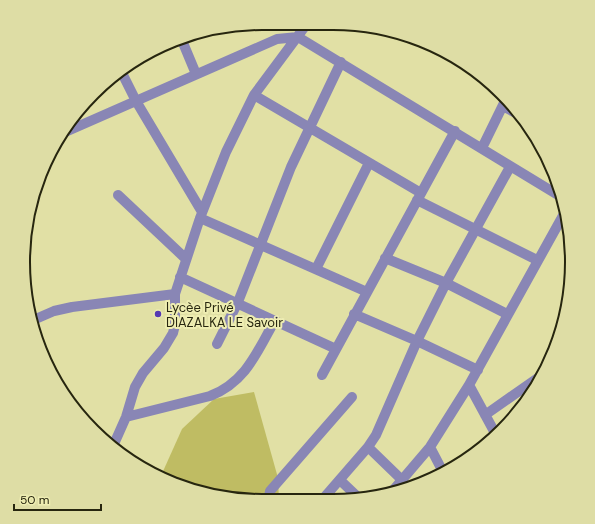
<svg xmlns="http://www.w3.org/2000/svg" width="595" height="524" viewBox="0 0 595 524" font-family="'DM Sans',sans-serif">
<rect width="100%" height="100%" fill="#e1e0a5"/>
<path fill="#bfbc63" d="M254,392l24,86 1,22h-33l-86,-22 22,-49 32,-30z"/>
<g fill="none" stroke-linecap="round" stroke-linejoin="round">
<path stroke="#8986b5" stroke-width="10" d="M181,38l15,36
M155,48l2,-1
M121,71l15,30 66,111
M254,95l167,98
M503,106l20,11
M63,133l214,-94 21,-2 265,161
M482,148l23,-47
M118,195l68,64
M417,200l120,60
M200,218l167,74
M385,258l61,25 61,31
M316,269l53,-106
M180,277l156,72
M354,314l63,27 61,29
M31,321l23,-10 18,-4 103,-13
M217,344l21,-42 53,-135 50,-105
M322,375l133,-244
M469,385l26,48
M485,415l57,-40
M126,417l84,-21c36,-14 47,-44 65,-76
M114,444l12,-27 9,-30 8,-14 21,-25 9,-15 2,-8v-31l25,-76 26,-66 28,-57 52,-70
M368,447l34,33
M430,447l12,23
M340,480l20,19
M390,494l40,-47 39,-62 96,-173
M272,500l-3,-3 1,-6 82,-94
M322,500l46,-53 8,-12 41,-94 29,-58 64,-116"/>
</g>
<circle fill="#553ab2" stroke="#eeedb2" stroke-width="1.5" cx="158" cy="314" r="4"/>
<g text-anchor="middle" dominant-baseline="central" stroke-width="4" stroke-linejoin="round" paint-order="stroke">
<g font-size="13" fill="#27260f" stroke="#eeedb2" text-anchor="start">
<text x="166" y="307">Lycèe Privé<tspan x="166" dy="15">DIAZALKA LE Savoir</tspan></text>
</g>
</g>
<path d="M0 0H595V524H0ZM262 30H333A232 232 0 0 1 565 262V262A232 232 0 0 1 333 494H262A232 232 0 0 1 30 262V262A232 232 0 0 1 262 30Z" fill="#dedda5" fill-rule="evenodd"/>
<path fill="none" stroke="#27260f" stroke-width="2" d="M262 30H333A232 232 0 0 1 565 262V262A232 232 0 0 1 333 494H262A232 232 0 0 1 30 262V262A232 232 0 0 1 262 30Z"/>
<path d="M14 504v6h87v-6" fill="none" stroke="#27260f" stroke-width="2"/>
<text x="20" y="504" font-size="12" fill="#27260f" stroke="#eeedb2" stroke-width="3" paint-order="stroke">50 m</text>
</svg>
